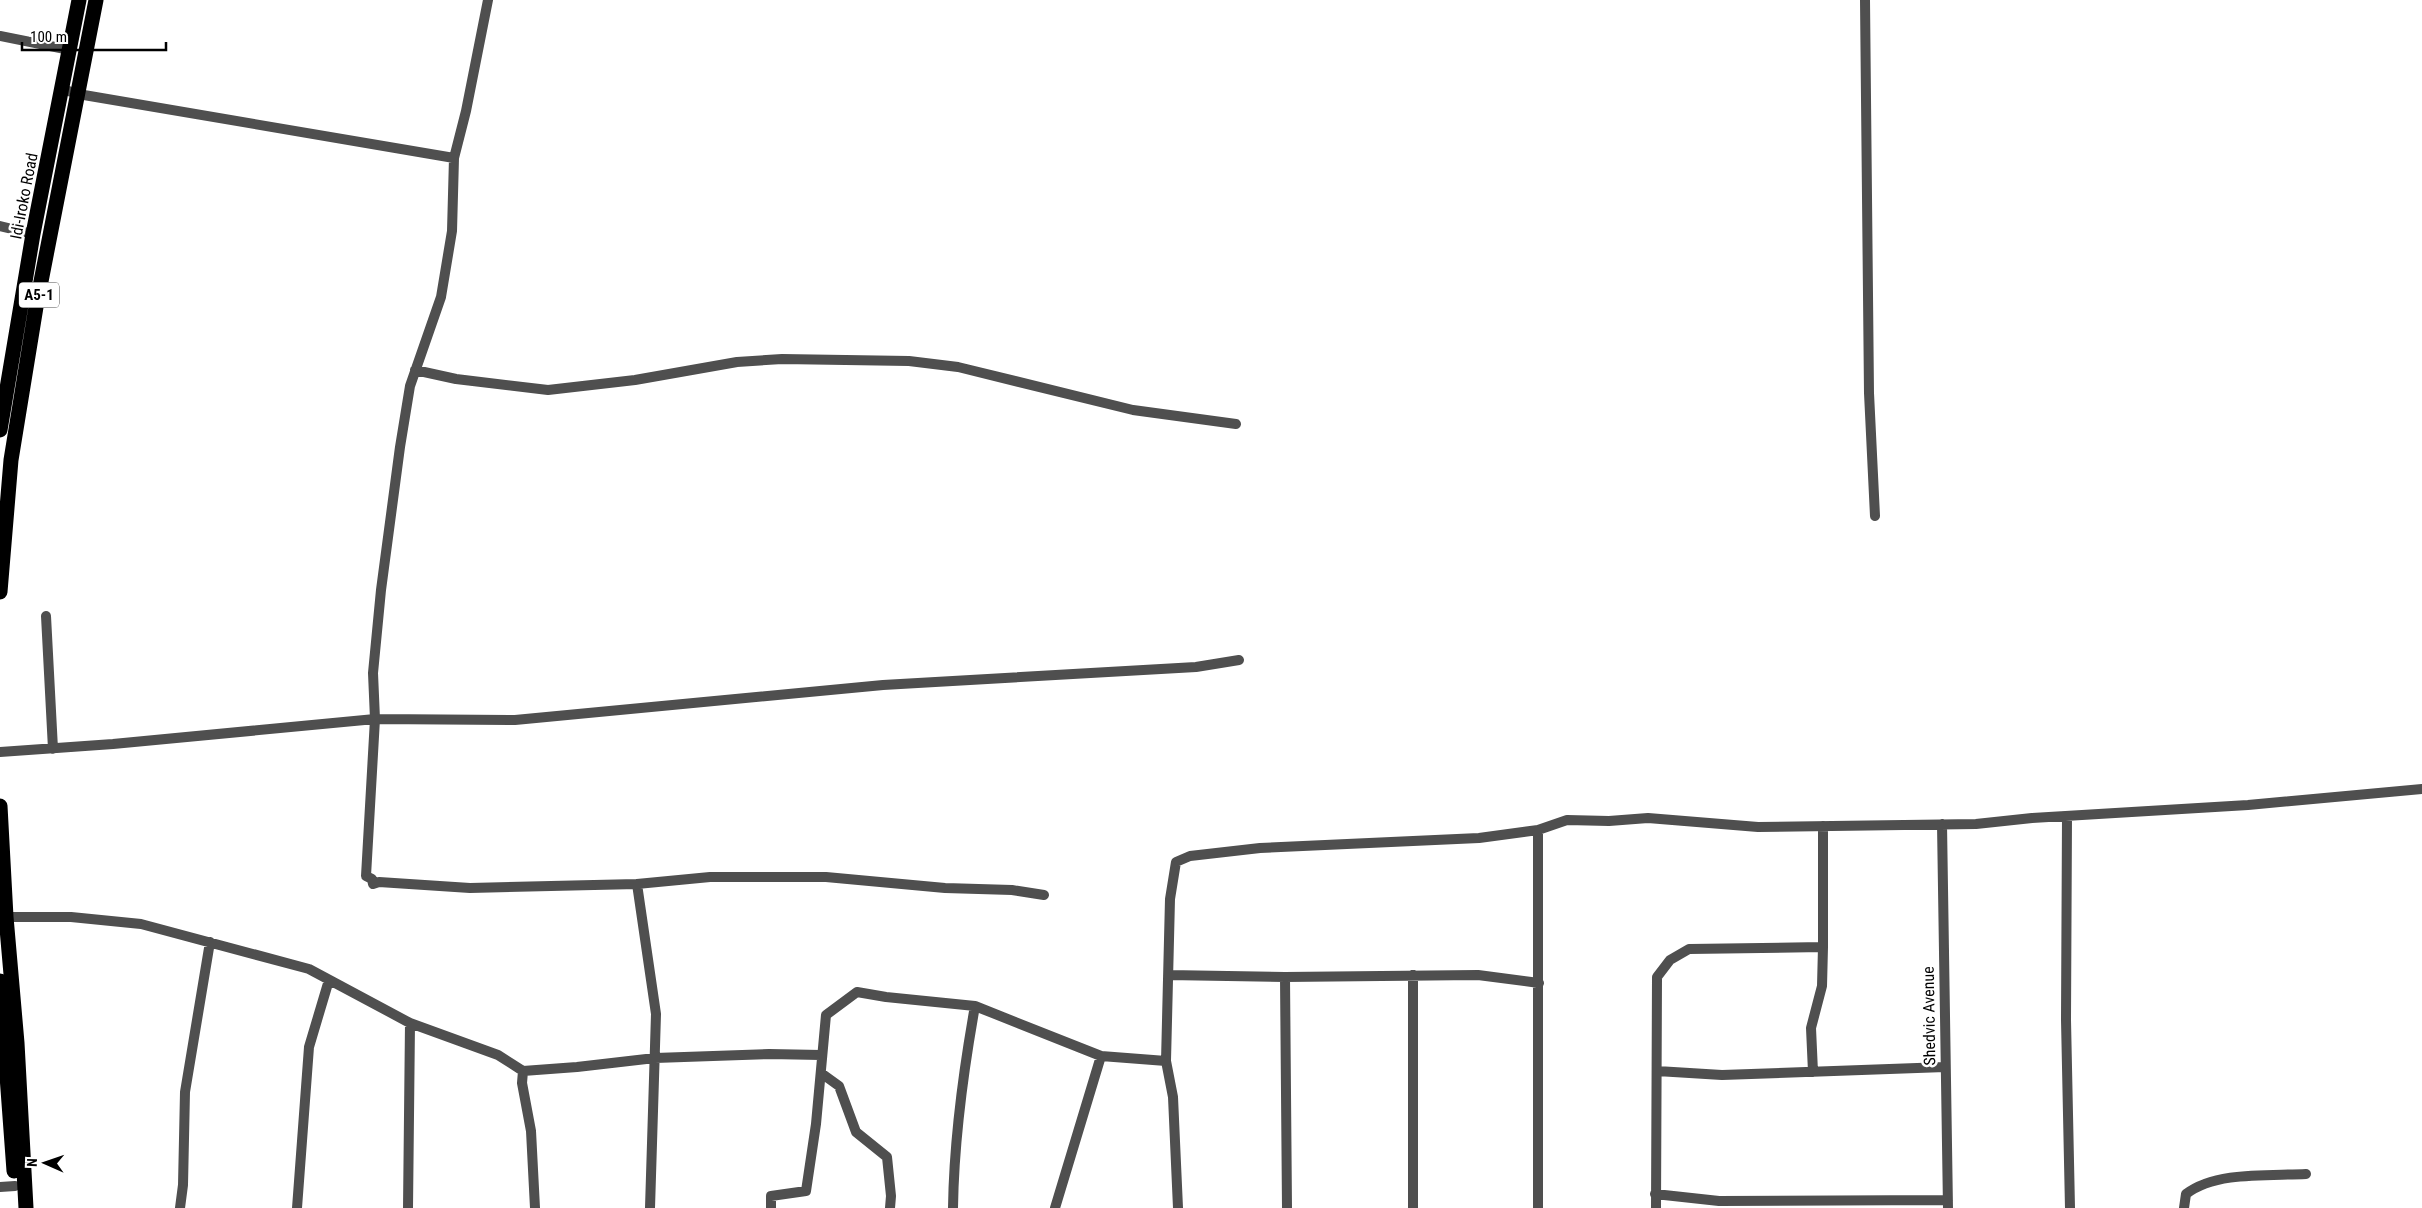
<svg xmlns="http://www.w3.org/2000/svg" width="2422" height="1208" viewBox="0 0 2422 1208" font-family="'Roboto Condensed',sans-serif">
<rect width="100%" height="100%" fill="#fff"/>
<g fill="none" stroke-linecap="round" stroke-linejoin="round">
<path stroke="#4f4f4f" stroke-width="10" d="M488,0l-22,111 -12,47 -2,73 -11,66 -31,89 -10,61 -19,143 -8,83 2,46 -9,157 6,3 1,5 6,-2 91,6 167,-4
M1865,0l4,393 6,123
M0,36l70,14
M62,89l16,5 376,64
M0,226l33,8
M415,370l41,9 92,11 87,-10 102,-18 45,-3 127,2 49,6 175,43 103,14
M46,616l7,133
M0,752l113,-8 262,-25 140,1 368,-35 313,-18 43,-7
M2067,816l-1,204 4,188
M1942,824l6,384
M1538,830v378
M6,917h65l70,7 168,45 101,54 88,32 25,16 54,-4 78,-9 114,-4 52,1
M1168,975l117,2 193,-2 61,8
M1285,977l2,231
M1166,1061l4,-162 6,-37 14,-6 70,-8 219,-10 59,-8 29,-10 42,1 39,-3 110,9 218,-3 56,-6 216,-13 174,-16
M523,1071l-1,12 9,48 4,77
M1657,1071l65,4 223,-8
M1813,1072l-2,-44 11,-42 1,-39
M821,1073l18,13 17,46 31,25 4,39 -1,12
M0,1187l15,-1
M1655,1194l64,7 229,-1
M180,1208l3,-23 2,-93 25,-150
M297,1208l12,-161 20,-67
M408,1208l2,-185
M650,1208l6,-194 -19,-130 73,-7h116l119,11 67,2 32,5
M771,1208v-12l35,-5 10,-67 10,-109 31,-23 29,5 89,9 126,50 65,5 7,36 5,111
M953,1208c1,-69 10,-135 22,-202
M1055,1208l46,-152
M1413,1208v-233
M1656,1208l1,-231 13,-17 19,-11 134,-2v-121
M2184,1208l2,-14c30,-23 83,-18 120,-20"/>
<path stroke="#000" stroke-width="15" d="M0,430l33,-196 46,-234
M0,592l11,-132 25,-153 60,-307
M0,806l6,111 11,126 9,165
M0,981l14,190"/>
</g>
<g text-anchor="middle" dominant-baseline="central" stroke-width="5" stroke-linejoin="round" paint-order="stroke">
<rect fill="#fff" stroke="#4c4c4c" stroke-width="1" x="19" y="282.5" width="40" height="25" rx="4"/>
<g font-size="15" font-weight="bold" fill="#000">
<text x="39" y="295">A5-1</text>
</g>
<g font-size="16" fill="#000" stroke="#fff">
<text transform="translate(24 196) rotate(-79)">Idi-Iroko Road</text>
<text transform="translate(1929 1016) rotate(-91)">Shedvic Avenue</text>
</g>
</g>
<g transform="translate(45 1163) rotate(272)" stroke="#ffffff" stroke-width="4" paint-order="stroke">
<path d="M0-4L9 19L0 12L-9 19Z" fill="#000000"/>
<text y="-8" font-size="14" font-weight="bold" text-anchor="middle" fill="#000000">N</text>
</g>
<path d="M22 42v8h144v-8" fill="none" stroke="#000000" stroke-width="2.5"/>
<text x="30" y="42" font-size="15" fill="#000000" stroke="#ffffff" stroke-width="4" paint-order="stroke">100 m</text>
</svg>
